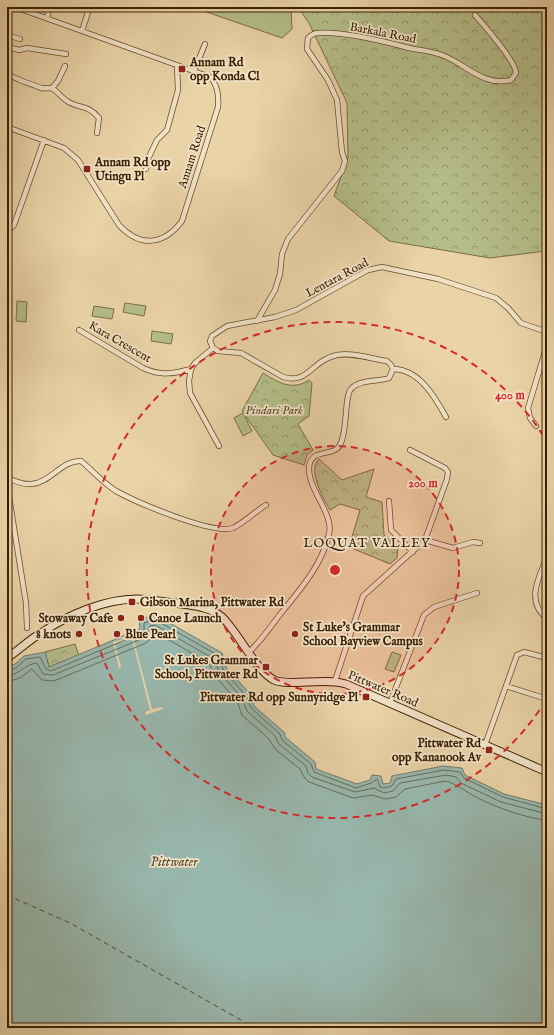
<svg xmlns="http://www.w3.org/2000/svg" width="554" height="1035" viewBox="0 0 554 1035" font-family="'IM FELL English',serif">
<defs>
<pattern id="forest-crowns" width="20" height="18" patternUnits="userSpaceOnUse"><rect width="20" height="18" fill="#b5bd89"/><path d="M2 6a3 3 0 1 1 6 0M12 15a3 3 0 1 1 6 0" fill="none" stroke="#94996e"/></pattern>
</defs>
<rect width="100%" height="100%" fill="#ead3a7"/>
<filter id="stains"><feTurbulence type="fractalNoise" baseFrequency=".005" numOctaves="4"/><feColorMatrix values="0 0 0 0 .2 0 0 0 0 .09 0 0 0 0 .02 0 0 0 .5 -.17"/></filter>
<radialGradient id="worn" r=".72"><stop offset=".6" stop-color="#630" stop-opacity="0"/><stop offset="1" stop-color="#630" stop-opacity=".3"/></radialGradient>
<path fill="#b5bd89" stroke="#786e47" d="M192,7h99l1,22 -10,9z
M17,301l10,1 -1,20 -10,-1z
M125,303l21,3 -2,10 -21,-4z
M94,306l20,3 -2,10 -20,-3z
M152,331l21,3 -2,10 -20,-3z
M243,413l9,18 -9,5 -9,-18z
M392,652l9,3 -7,17 -9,-3z"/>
<path fill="url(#forest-crowns)" stroke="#786e47" d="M298,7h249l-1,244 -56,7 -101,-17 -55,-45 14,-39 -1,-54 -38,-80z
M263,373c16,10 29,18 46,7l3,3 -3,33 -11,8 15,26 -6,5 -3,10 -31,-10 -31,-44z
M319,459l23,21 32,-11 -8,28 16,5 2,33 14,11 -1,12 -7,6 -41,-17 11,-37 -20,-6 -10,6c-7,-12 -23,-41 -11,-51z
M75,644l4,12 -30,11 -4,-15z"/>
<path fill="#98b7ad" stroke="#737b6a" d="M156,615l66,38 4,14 24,27 4,12 31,27v4l30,25 1,7 41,15 13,-4 2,-5 9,1 2,8 7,-1 2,-7 51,-10 19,2 3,7 39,19 43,11v223h-540v-361l8,-3 9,-8 21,-4 4,15 91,-38 -1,-10z"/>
<path fill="#ead3a7" d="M122,637h11l19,72 10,-2 1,2 -17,6 -1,-3 5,-2 -18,-71 -17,5 6,23 -2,1 -6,-26 11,-3 -5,-1z"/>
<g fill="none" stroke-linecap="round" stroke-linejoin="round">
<path stroke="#6a6c59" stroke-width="1" d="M7,671l9,-3 10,-9 14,-2 6,12 5,2 91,-38 2,-3v-7l12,-3 63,36 4,13 23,27 5,12 29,26 2,6 29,24 3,8 42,16 15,-5 6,-4 3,8 4,1 8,-2 4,-7 48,-9 16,2 4,6 39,19 44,12
M7,676c12,-1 18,-12 30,-13l6,11 10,1 91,-37 4,-4 2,-8 5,-1 59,34 5,13 23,26 5,13 28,25 4,8 27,22 2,7 4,4 43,15 19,-4 10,5 9,-2 7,-8 46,-8 10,2 5,6 40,19 46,12
M7,682l13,-4 12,-9 10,11 12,1 92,-38 11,-10 52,30 5,12 23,26 5,14 27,24 6,10 25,20 4,8 5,5 44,16 19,-3 13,4 11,-2 9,-8 40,-8c9,1 24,13 33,17 17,9 50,21 69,22"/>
<path stroke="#53462f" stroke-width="1" stroke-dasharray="5 4" stroke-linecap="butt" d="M7,895l63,28 185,105"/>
<g stroke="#684d2e" stroke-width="6">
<path id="minor" d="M47,18l3,-11
M82,31l7,-22
M7,35l13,4
M7,49l4,-1 8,2 8,-2 39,6
M194,71l11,-27
M7,73c6,6 25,11 34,15 4,1 9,-1 12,1 5,3 9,9 14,12 12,8 21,3 32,17l-2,15
M52,88l6,-7 7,-15
M7,127l57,21 14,12 41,65c21,23 45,20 63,-4l36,-114c1,-11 0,-22 -8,-30l-195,-70
M146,169l2,-10 9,-19 10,-10 11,-40 -1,-25
M7,232l7,-7 30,-85
M257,321l18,-31 5,-16 2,-20 6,-15 54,-68 3,-10 -3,-9 -5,-52 -9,-20 -21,-31 1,-11c3,-3 6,-5 10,-5 26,-2 65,8 91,15 10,2 22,3 33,7 24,9 41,32 69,25l5,-7c0,-11 -32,-48 -41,-58
M79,330l64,38c17,8 30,6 48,1l4,-6 18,-15
M213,348l5,3 23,2 42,24c25,8 29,-17 54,-22 16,-3 34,4 50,6l4,4 2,4 -4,9c-11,4 -29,1 -38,11 -7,8 -3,41 -11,56 -7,13 -31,2 -31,24 0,22 25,45 20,65 -7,32 -31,58 -51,83 -9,12 -18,25 -29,35
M213,348l-3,-7 2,-5 15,-10 48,-9 21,-7 72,-40 14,-3 56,12 58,19 12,10 13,15 26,9
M191,369l-2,12 1,12 29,53
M393,369c26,0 42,28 53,48
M536,426l-6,-8 -2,-10 19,-63
M7,478c8,3 16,7 24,6 20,-1 30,-24 50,-23 12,10 22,22 35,30 20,11 96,44 117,37 9,-4 23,-17 33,-23
M7,484l19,119 1,25
M389,501l2,29 22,22
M425,540l28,8 20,-6 7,1
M547,557c-8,20 -22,45 0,61
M335,681l28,-85 62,-56 22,-61 1,-7 -3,-4 -35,-18
M506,686l41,13
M390,703l34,-88 10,-8 43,-14
M485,745l32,-90 7,-3 23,6"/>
</g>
<g stroke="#3c2005" stroke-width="9">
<path id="secondary" d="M7,658c12,-8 22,-18 34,-25 27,-18 63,-34 96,-34 13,0 26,3 39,4 16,3 33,3 46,14 16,15 34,54 52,63 16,7 49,-3 72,4l201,88"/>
</g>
<use href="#minor" stroke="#f1e2c6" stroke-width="4.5"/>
<use href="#secondary" stroke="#f1e2c6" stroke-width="7"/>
</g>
<circle cx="335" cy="570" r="124" fill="#d62828" fill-opacity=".12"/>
<g fill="none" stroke="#d62828" stroke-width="2" stroke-dasharray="7 5">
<circle cx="335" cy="570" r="124"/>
<path d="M546 700A248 248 0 1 1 546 440"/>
</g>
<g fill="#8f2418" stroke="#f1e2c6" stroke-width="1.5">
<rect x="178" y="65" width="8" height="8" rx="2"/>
<rect x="83" y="165" width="8" height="8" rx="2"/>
<rect x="128" y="598" width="8" height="8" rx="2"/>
<circle cx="121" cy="618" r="4"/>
<circle cx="141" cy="618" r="4"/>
<circle cx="79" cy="634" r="4"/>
<circle cx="117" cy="634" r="4"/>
<circle cx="295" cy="634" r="4"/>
<rect x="262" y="663" width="8" height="8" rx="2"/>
<rect x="362" y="693" width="8" height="8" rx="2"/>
<rect x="485" y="746" width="8" height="8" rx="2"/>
</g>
<g text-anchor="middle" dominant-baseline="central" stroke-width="3.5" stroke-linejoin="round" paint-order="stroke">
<g font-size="12" fill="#3c2005" stroke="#f1e2c6">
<text transform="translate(383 33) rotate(11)">Barkala Road</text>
<text transform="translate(192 157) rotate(-72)">Annam Road</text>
<text transform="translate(337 278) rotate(-28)">Lentara Road</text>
<text transform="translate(120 342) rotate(30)">Kara Crescent</text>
<text transform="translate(383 689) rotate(23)">Pittwater Road</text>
</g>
<g font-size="12" font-weight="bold" fill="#3c2005" stroke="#f1e2c6" text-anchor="start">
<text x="190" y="62">Annam Rd<tspan x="190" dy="14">opp Konda Cl</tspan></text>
<text x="95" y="162">Annam Rd opp<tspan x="95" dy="14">Utingu Pl</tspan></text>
<text x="140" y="602">Gibson Marina, Pittwater Rd</text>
<text x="113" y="618" text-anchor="end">Stowaway Cafe</text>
<text x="149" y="618">Canoe Launch</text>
<text x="303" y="627">St Luke's Grammar<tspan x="303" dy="14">School Bayview Campus</tspan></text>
<text x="71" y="634" text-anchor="end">8 knots</text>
<text x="125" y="634">Blue Pearl</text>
<text x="258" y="660" text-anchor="end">St Lukes Grammar<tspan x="258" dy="14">School, Pittwater Rd</tspan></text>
<text x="358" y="697" text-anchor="end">Pittwater Rd opp Sunnyridge Pl</text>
<text x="481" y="743" text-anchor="end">Pittwater Rd<tspan x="481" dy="14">opp Kananook Av</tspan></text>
</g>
<g font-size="12" font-style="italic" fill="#5a4726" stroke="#f1e2c6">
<text x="274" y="410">Pindari Park</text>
</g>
<g font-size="13" letter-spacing="1" fill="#3c2005" stroke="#f1e2c6">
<text x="367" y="543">LOQUAT VALLEY</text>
</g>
<g font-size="13" font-style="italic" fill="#53462f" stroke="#f1e2c6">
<text x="174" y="862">Pittwater</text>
</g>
</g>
<circle cx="335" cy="570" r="6" fill="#d62828" stroke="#f1e2c6" stroke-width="2"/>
<g font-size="12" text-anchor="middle" font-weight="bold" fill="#d62828" stroke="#f1e2c6" stroke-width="3.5" stroke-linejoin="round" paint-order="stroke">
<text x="510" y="399">400 m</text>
<text x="423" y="487">200 m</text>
</g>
<rect width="554" height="1035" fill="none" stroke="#ead3a7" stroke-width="24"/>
<rect x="8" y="8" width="538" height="1019" fill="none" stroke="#3c2005" stroke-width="2"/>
<rect x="12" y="12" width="530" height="1011" fill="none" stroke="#3c2005"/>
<rect width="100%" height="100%" filter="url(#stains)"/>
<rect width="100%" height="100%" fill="url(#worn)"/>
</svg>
